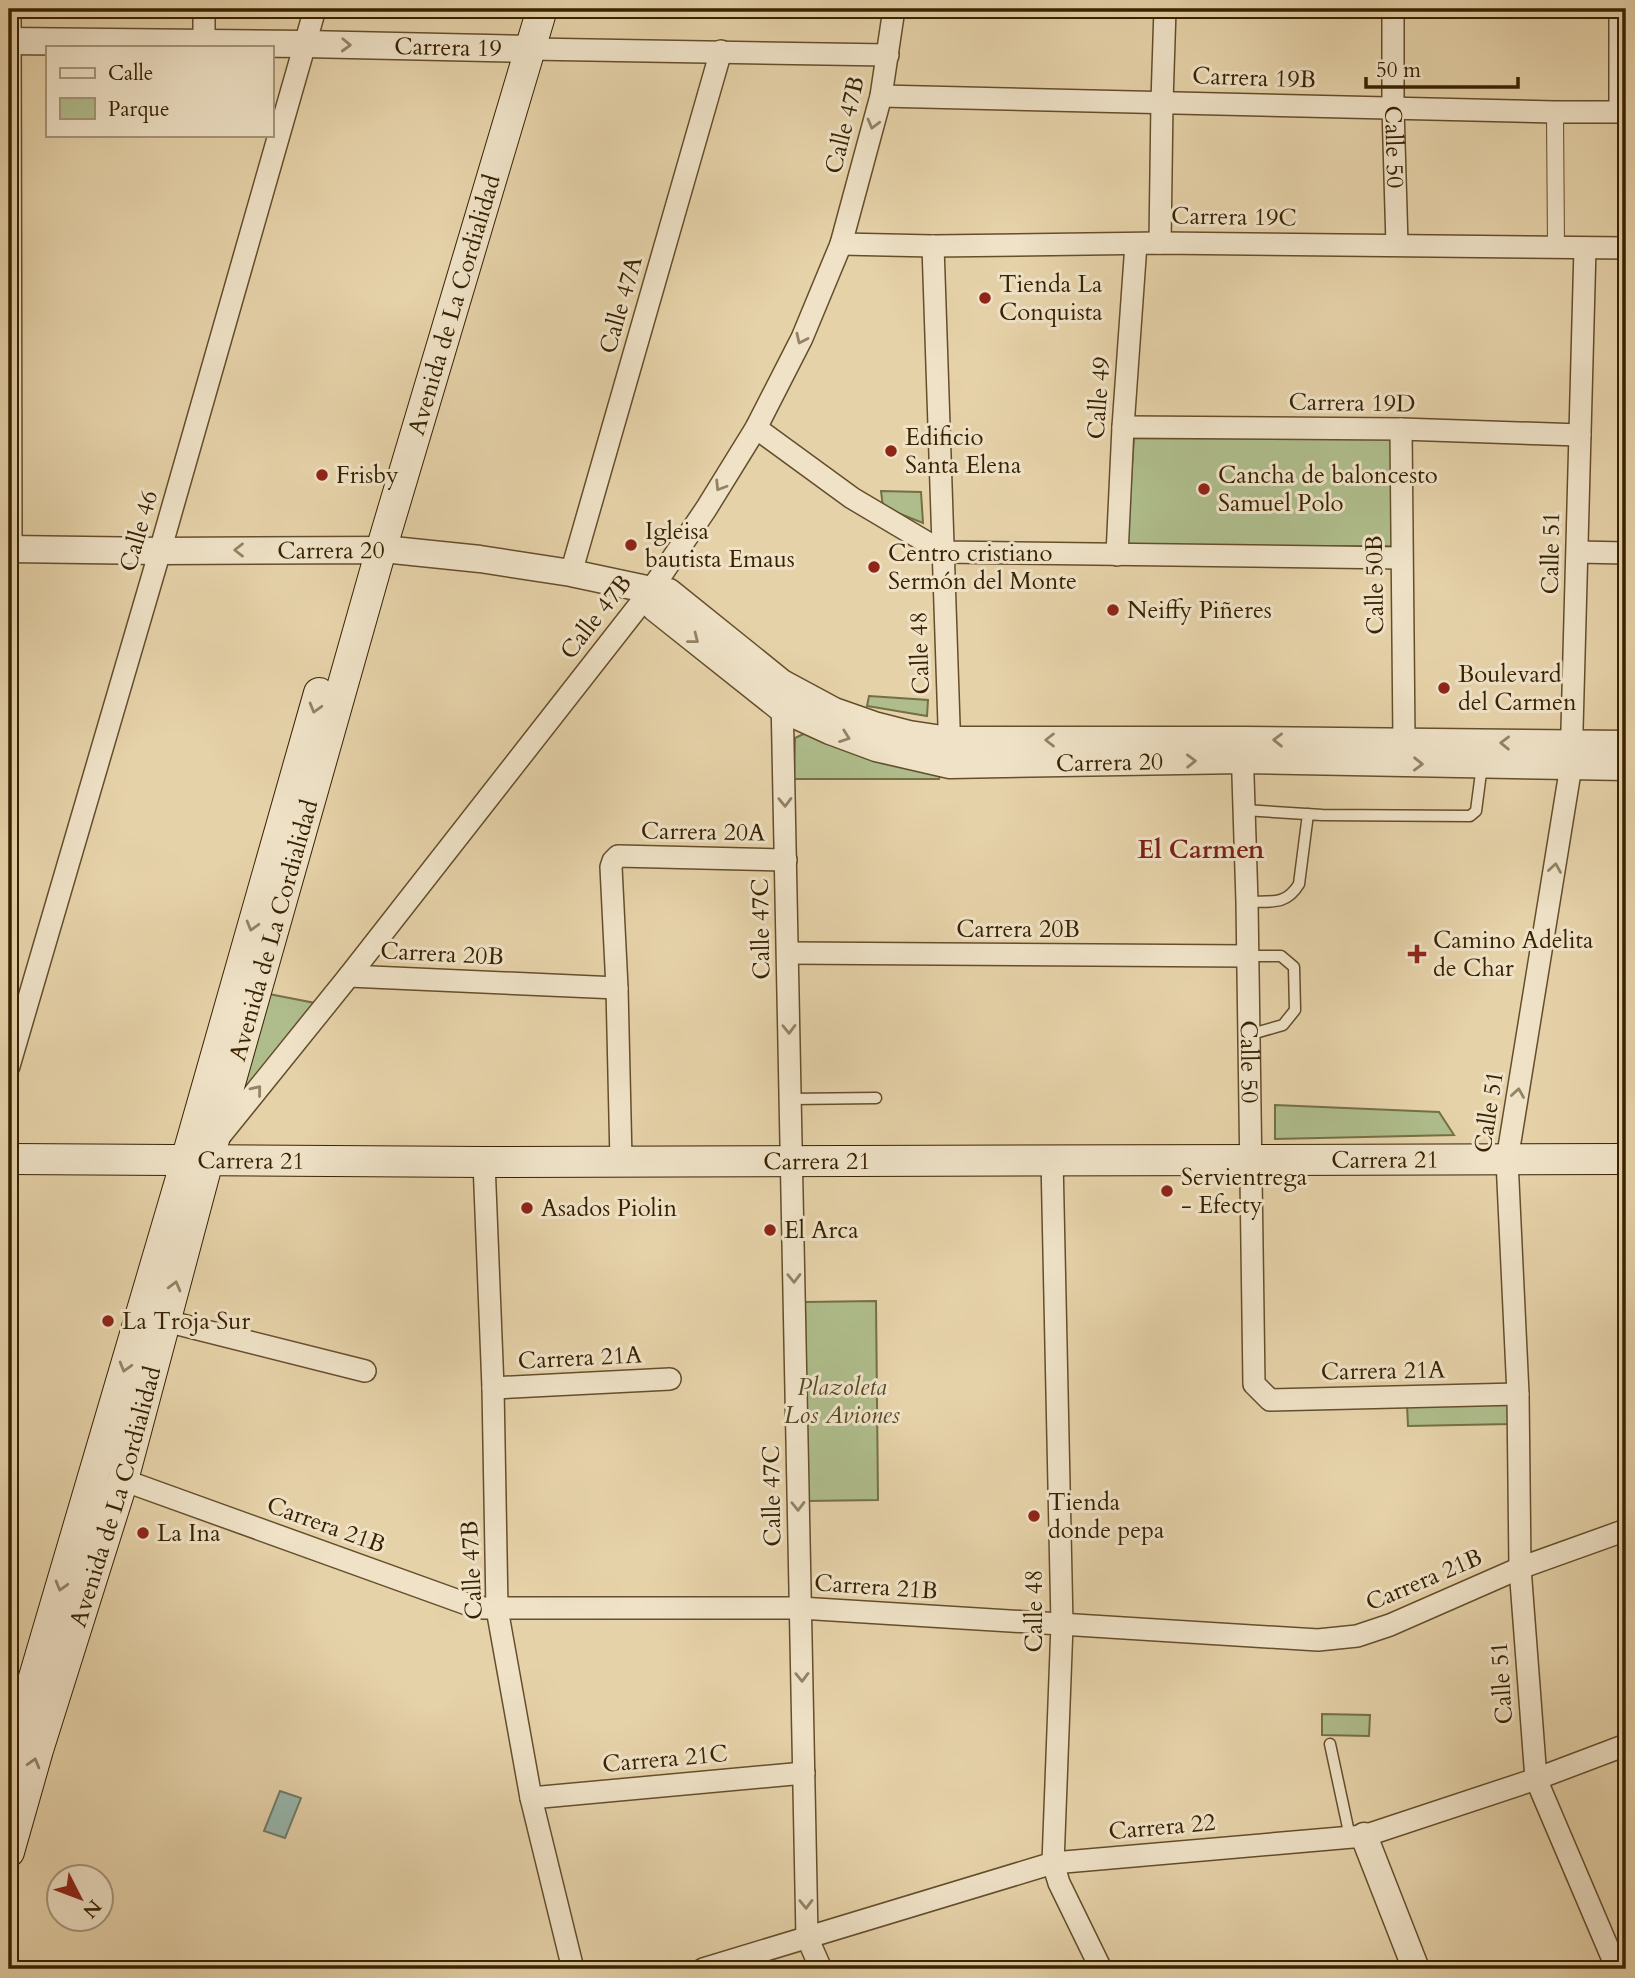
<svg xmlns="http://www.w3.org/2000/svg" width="1635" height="1978" viewBox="0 0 1635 1978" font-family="Cardo,serif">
<rect width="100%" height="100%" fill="#e6d2a9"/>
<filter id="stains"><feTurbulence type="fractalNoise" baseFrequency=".00286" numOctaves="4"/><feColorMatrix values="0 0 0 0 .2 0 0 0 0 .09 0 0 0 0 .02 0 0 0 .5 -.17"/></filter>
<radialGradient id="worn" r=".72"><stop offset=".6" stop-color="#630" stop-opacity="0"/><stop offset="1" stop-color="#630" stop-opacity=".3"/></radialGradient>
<path fill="#afbd8c" stroke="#747046" stroke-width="2" d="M1134,438l273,1 -1,107 -280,1z
M881,491l40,1 2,31 -40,-16z
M869,696l59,4 -1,16 -60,-10z
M812,730l130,40 -3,9h-145l1,-41z
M269,994l51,10 -78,87z
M1275,1105l164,7 15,23 -179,4z
M876,1301l2,199 -71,1 -2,-199z
M1510,1402l1,22 -103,2 -1,-21z
M1322,1714l48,1 -1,21 -47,-1z"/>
<path fill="#96b7ad" stroke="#707b68" stroke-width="2" d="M280,1791l21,7 -16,40 -21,-7z"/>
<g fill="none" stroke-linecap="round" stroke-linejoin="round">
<g stroke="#644e2b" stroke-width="13">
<path id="service" d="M1244,810l78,5 148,1 6,-5 6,-46
M1247,902c23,-1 39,4 52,-18l9,-70
M1247,956h34l13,11 1,43 -12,15 -35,10
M790,1099l86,-1
M1330,1744l20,93"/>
</g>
<g stroke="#644e2b" stroke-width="18">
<path id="pedestrian" d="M1555,112l1,136"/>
</g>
<g stroke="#644e2b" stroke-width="24">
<g id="minor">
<path d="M10,9l1,540"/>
<path id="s1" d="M1393,9v99l4,137"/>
<path d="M1620,9v102"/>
<path d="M204,44v-35"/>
<path d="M531,49l357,6"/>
<path d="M881,96l674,16h71"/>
<path d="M1160,243l2,-141 3,-93"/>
<path d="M841,244l92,2 227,-3 466,5"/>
<path d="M933,246l17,509"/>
<path d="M1585,248l-14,518 -64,394 11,234 2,174 16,211 81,190"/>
<path d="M1123,427l278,2 179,6"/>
<path d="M756,428l96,70 91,54 458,6"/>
<path d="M1401,429l3,312"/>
<path d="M1578,552l48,1"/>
<path d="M1117,555l6,-128 13,-183"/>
<path d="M571,573l150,-522"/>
<path d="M782,697l25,1240 14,32"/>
<path id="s2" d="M1242,745l5,157 7,482 16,16 248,-6"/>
<path d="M788,953l459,3"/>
<path d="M349,976l268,12"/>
<path d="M9,1066l151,-515 155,-542"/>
<path d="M220,1136l129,-160 302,-386 55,-81 50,-81 46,-90 39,-94 40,-148 13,-87"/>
<path d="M1052,1159l10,466 -9,238 6,20 42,86"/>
<path d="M621,1160l-4,-172 -6,-121 2,-6 5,-5 168,4"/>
<path d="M484,1162l9,226 4,221 34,189 42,171"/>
<path d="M166,1321l199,50"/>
<path d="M493,1388l177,-9"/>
<path d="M123,1480l344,124 17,4h316l518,32 39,-4 33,-11 130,-57 106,-38"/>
<path d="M531,1798l273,-25"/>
<path d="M703,1969l350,-106 311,-27 172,-57 90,-34"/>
</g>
</g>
<g stroke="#644e2b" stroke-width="29">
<g id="tertiary">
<path id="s3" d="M9,41l296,3 226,5"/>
<path id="s4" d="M9,549l151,2 233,-1 87,9 91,14 80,17 18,2 113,91 52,28 40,14 35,9 40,6h293l384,4"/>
<path id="s5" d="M651,590l4,18 127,101 48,22 46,17 74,17 292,-5 384,7"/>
<path d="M1364,1836l52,133"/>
</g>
</g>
<g stroke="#382201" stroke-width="32">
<g id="secondary">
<path id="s6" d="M9,1159l475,3 1142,-3"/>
<path d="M9,1762l172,-584 138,-485"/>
<path id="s7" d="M9,1852l29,-102 85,-270 85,-319 173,-611 161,-541"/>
</g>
</g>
<use href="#service" stroke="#efe2c7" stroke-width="10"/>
<use href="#pedestrian" stroke="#efe2c7" stroke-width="16"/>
<use href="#minor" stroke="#efe2c7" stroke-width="21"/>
<use href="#tertiary" stroke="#efe2c7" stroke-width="26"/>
<use href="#secondary" stroke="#efe2c7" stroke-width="30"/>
</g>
<defs><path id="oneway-chevron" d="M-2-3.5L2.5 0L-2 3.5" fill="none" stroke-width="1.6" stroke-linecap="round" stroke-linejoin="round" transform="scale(1.75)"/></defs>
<g stroke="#948264">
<use href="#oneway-chevron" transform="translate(346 45) rotate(2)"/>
<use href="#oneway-chevron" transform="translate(873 124) rotate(105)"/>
<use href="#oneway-chevron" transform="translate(801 339) rotate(115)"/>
<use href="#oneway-chevron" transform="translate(720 486) rotate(122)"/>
<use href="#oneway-chevron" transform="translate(239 550) rotate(180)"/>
<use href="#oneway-chevron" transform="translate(694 639) rotate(38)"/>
<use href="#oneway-chevron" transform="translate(315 708) rotate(106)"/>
<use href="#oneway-chevron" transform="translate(845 737) rotate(20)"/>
<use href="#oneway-chevron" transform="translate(1050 740) rotate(180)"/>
<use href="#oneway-chevron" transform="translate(1278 740) rotate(-179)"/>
<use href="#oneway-chevron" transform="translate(1505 743) rotate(-179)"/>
<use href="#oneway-chevron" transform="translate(1191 761) rotate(-1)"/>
<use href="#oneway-chevron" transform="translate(1418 764) rotate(1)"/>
<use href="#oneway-chevron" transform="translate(785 802) rotate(89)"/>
<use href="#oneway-chevron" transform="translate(1555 868) rotate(-81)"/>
<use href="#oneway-chevron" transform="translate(252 926) rotate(106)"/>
<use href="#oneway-chevron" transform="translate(789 1029) rotate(89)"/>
<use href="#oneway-chevron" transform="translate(257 1090) rotate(-51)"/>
<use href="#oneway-chevron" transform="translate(1518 1093) rotate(-81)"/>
<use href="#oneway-chevron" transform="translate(794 1278) rotate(89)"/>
<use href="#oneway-chevron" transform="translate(175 1286) rotate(-75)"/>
<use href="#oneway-chevron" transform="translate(125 1367) rotate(106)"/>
<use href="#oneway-chevron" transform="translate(798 1506) rotate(89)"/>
<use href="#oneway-chevron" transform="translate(61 1586) rotate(106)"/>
<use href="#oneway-chevron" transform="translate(802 1677) rotate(89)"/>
<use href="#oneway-chevron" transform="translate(34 1763) rotate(-74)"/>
<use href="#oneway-chevron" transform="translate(806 1904) rotate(89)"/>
</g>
<g fill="#8f2418" stroke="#efe2c7" stroke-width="2.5">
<circle cx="985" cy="298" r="7"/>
<circle cx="891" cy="451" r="7"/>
<circle cx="322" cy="475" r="7"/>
<circle cx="1204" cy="489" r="7"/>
<circle cx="631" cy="545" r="7"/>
<circle cx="874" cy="567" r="7"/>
<circle cx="1113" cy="610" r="7"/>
<circle cx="1444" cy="688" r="7"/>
<path d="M1413.5 943.5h7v7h7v7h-7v7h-7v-7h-7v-7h7z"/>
<circle cx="1167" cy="1191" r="7"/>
<circle cx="527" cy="1208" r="7"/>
<circle cx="770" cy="1230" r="7"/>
<circle cx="108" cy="1321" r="7"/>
<circle cx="1034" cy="1516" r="7"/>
<circle cx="143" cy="1533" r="7"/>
</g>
<g text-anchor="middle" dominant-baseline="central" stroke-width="6" stroke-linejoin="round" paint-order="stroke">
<g font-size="24" fill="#382201" stroke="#efe2c7">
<text stroke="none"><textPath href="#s3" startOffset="439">Carrera 19</textPath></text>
<text transform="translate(1254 78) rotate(2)">Carrera 19B</text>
<text transform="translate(845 125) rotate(-76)">Calle 47B</text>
<text stroke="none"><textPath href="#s1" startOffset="138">Calle 50</textPath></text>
<text transform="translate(1234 217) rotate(1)">Carrera 19C</text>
<text stroke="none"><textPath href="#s7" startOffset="1610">Avenida de La Cordialidad</textPath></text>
<text transform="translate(621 305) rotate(-74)">Calle 47A</text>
<text transform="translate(1099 398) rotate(-86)">Calle 49</text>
<text transform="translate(1352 403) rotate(1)">Carrera 19D</text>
<text transform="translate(139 531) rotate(-74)">Calle 46</text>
<text stroke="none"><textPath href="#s4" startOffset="322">Carrera 20</textPath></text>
<text transform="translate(1551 553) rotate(-89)">Calle 51</text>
<text transform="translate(1375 585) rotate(-91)">Calle 50B</text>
<text transform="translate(596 617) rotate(-52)">Calle 47B</text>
<text transform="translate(920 653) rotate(-92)">Calle 48</text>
<text stroke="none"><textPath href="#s5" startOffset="518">Carrera 20</textPath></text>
<text transform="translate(703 832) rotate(1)">Carrera 20A</text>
<text transform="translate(761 929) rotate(-91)">Calle 47C</text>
<text x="1018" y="929">Carrera 20B</text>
<text stroke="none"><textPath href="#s7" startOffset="959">Avenida de La Cordialidad</textPath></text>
<text transform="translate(442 954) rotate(3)">Carrera 20B</text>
<text stroke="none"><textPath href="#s2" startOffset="317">Calle 50</textPath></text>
<text transform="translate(1489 1112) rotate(-81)">Calle 51</text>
<text stroke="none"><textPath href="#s6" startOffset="1376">Carrera 21</textPath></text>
<text stroke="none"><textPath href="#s6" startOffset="242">Carrera 21</textPath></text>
<text stroke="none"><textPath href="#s6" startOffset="808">Carrera 21</textPath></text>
<text transform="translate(580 1358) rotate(-3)">Carrera 21A</text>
<text transform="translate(1383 1371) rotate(-1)">Carrera 21A</text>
<text stroke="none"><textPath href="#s7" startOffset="371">Avenida de La Cordialidad</textPath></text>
<text transform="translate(772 1496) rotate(-91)">Calle 47C</text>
<text transform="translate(326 1525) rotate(20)">Carrera 21B</text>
<text transform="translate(472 1570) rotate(-93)">Calle 47B</text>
<text transform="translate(1424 1580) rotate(-23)">Carrera 21B</text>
<text transform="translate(876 1587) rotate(4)">Carrera 21B</text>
<text transform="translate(1034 1611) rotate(-90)">Calle 48</text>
<text transform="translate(1502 1683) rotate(-94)">Calle 51</text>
<text transform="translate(665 1759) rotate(-5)">Carrera 21C</text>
<text transform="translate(1162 1827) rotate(-5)">Carrera 22</text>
</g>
<g font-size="24" fill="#382201" stroke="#efe2c7" text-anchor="start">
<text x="999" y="284">Tienda La<tspan x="999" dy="28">Conquista</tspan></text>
<text x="905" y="437">Edificio<tspan x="905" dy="28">Santa Elena</tspan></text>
<text x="336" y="475">Frisby</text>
<text x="1218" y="475">Cancha de baloncesto<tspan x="1218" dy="28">Samuel Polo</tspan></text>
<text x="645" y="531">Igleisa<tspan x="645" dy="28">bautista Emaus</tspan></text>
<text x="888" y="553">Centro cristiano<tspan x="888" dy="28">Sermón del Monte</tspan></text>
<text x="1127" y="610">Neiffy Piñeres</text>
<text x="1458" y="674">Boulevard<tspan x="1458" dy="28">del Carmen</tspan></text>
<text x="1433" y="940">Camino Adelita<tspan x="1433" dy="28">de Char</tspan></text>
<text x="1181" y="1177">Servientrega<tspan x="1181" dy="28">- Efecty</tspan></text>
<text x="541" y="1208">Asados Piolin</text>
<text x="784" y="1230">El Arca</text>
<text x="122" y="1321">La Troja Sur</text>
<text x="1048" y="1502">Tienda<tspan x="1048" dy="28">donde pepa</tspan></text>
<text x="157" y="1533">La Ina</text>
</g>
<g font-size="24" font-style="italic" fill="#564924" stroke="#efe2c7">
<text x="842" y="1387">Plazoleta<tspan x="842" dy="28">Los Aviones</tspan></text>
</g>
<g font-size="26" font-weight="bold" fill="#7a1f14" stroke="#efe2c7">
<text x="1201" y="849">El Carmen</text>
</g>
</g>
<rect width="1635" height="1978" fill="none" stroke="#e6d2a9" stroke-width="35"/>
<rect x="10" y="10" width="1614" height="1957" fill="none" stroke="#382201" stroke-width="3.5"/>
<rect x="18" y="18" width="1600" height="1943" fill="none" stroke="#382201" stroke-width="2"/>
<rect x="46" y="46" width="228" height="91" fill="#efe2c7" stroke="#a69578" stroke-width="2"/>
<rect x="60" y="68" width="35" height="10" fill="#efe2c7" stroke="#a69578" stroke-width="2"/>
<text x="108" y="80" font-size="21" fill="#382201">Calle</text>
<rect x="60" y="98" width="35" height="21" fill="#afbd8c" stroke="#a69578" stroke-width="2"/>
<text x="108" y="116" font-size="21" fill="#382201">Parque</text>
<g transform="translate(80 1898) rotate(132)"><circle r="33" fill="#efe2c7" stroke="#a69578" stroke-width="2"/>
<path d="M0-5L12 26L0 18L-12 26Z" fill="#8f2418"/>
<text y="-10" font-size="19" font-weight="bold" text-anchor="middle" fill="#382201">N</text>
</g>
<path d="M1366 77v10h152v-10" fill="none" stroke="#382201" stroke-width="3.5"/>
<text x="1376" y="77" font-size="21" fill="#382201" stroke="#efe2c7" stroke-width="5" paint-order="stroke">50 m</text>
<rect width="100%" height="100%" filter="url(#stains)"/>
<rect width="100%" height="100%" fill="url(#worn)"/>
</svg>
